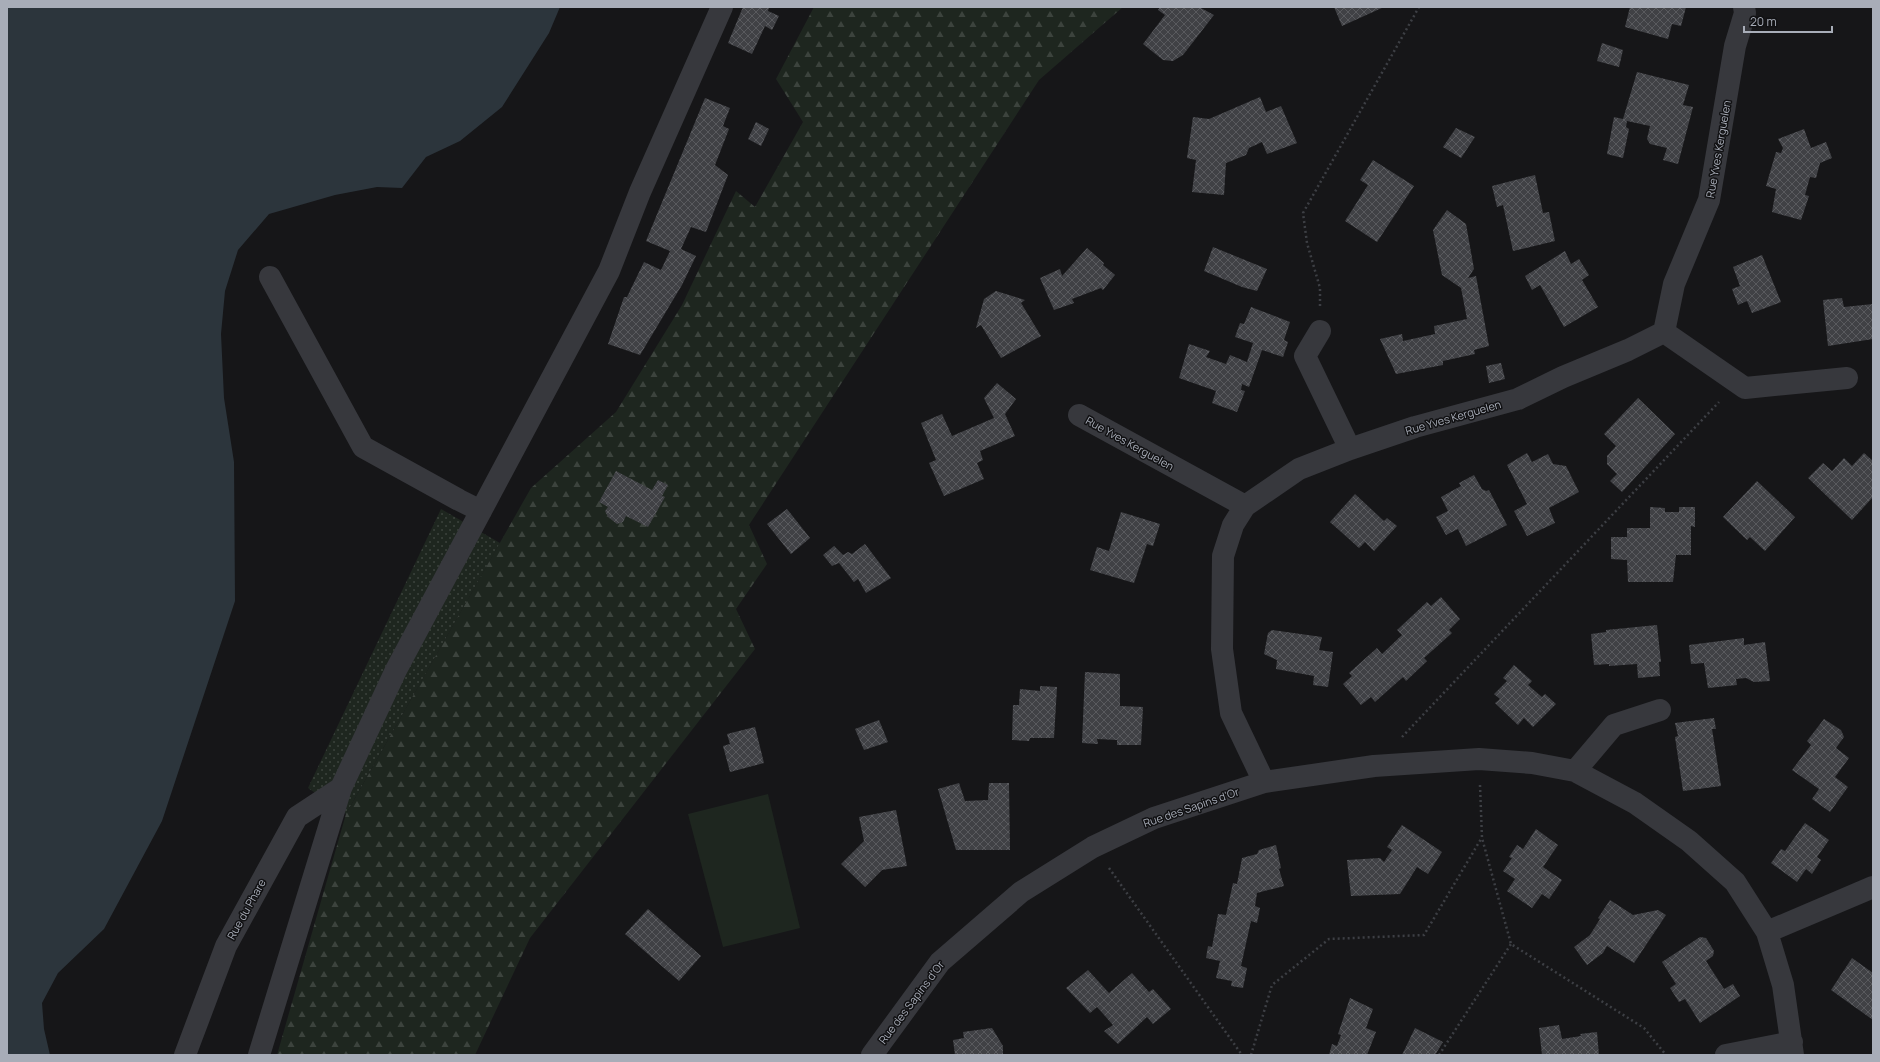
<svg xmlns="http://www.w3.org/2000/svg" width="1880" height="1062" viewBox="0 0 1880 1062" font-family="Manrope,sans-serif">
<defs>
<pattern id="grass-dots" width="8" height="8" patternUnits="userSpaceOnUse"><rect width="8" height="8" fill="#1e261f"/><path d="M2 2h.1M6 6h.1" fill="none" stroke="#3c433d" stroke-width="1.8" stroke-linecap="round"/></pattern>
<pattern id="forest-firs" width="22" height="20" patternUnits="userSpaceOnUse"><rect width="22" height="20" fill="#1e261f"/><path d="M5 1l3.5 6h-7zM16 11l3.5 6h-7z" fill="#3c433d"/></pattern>
<pattern id="building-cross-hatch" width="8" height="8" patternUnits="userSpaceOnUse"><rect width="8" height="8" fill="#404145"/><path d="M0 0l8 8M0 8l8-8" fill="none" stroke="#595a5e"/></pattern>
</defs>
<rect width="100%" height="100%" fill="#161618"/>
<path fill="url(#grass-dots)" d="M441,509l59,34 -154,271 -38,-26z"/>
<path fill="url(#forest-firs)" d="M814,7h309l-84,73 -290,445 18,39 -31,45 19,40 -225,289 -55,117h-198l69,-241 185,-326 85,-76 66,-107 54,-114 19,16 48,-85 -27,-43z"/>
<path fill="#1e261f" d="M768,794l32,134 -77,19 -35,-133z"/>
<path fill="#2c353c" d="M7,7h553l-11,26 -47,74 -42,34 -34,16 -24,31 -25,-1 -42,8 -66,19 -31,36 -13,41 -4,43 3,64 10,64 1,139 -73,220 -58,108 -46,44 -16,30 2,26 6,26h-43z"/>
<path fill="url(#building-cross-hatch)" d="M743,7h26l-1,4 11,5 -7,14 -7,-4 -13,28 -24,-11z
M1160,7h39l15,8 -31,40 -10,6 -10,-1 -20,-16 22,-29 -7,-5z
M1334,7h50l-42,19z
M1630,7h56l-5,19 -9,-2 -4,15 -43,-12z
M1602,43l21,7 -4,17 -22,-6z
M1637,72l52,13 -6,20 10,2 -15,57 -15,-4 4,-12 -17,-4 -3,-5 3,-13 -23,-5 -1,6 3,2 -6,29 -16,-4 7,-37 9,2z
M1260,97l6,15 15,-6 16,37 -30,11 -5,-12 -13,6 -3,7 -20,8 -2,32 -32,-3 4,-32 -9,-2 6,-41 16,2z
M705,98l25,10 -7,18 6,3 -14,36 13,10 -22,57 -15,-5 -10,22 15,7 -14,29 -42,70 -32,-11 16,-47h3l17,-35 17,8 9,-19 -24,-10z
M756,122l13,7 -8,17 -13,-7z
M1456,128l19,9 -14,21 -18,-11z
M1804,129l7,19 15,-6 6,16 -12,5 -4,15 -6,-1 -5,18 4,1 -8,24 -29,-8 4,-23 -10,-3 10,-34 5,1 2,-5 -5,-9z
M1373,160l41,26 -37,56 -32,-21 23,-36 -8,-5z
M1535,175l8,38 6,-1 6,29 -42,10 -10,-46 -6,2 -5,-21z
M1447,210l19,14 8,45 -6,9 8,-2 13,70 -15,4 1,4 -32,7v4l-47,9 -16,-35 22,-5 1,7 32,-7 -1,-8 33,-7 -6,-31 -19,-13 -9,-45z
M1213,247l54,22 -10,22 -15,-4 -38,-16z
M1087,248l17,15 -1,2 12,10 -12,15 -2,-2 -29,11 2,4 -20,7 -14,-32 20,-9 2,7z
M1565,251l6,13 8,-5 10,16 -7,5 16,27 -34,20 -24,-42 -8,5 -7,-14z
M1762,255l19,47 -29,11 -5,-12 -9,4 -6,-16 8,-3 -7,-19z
M996,291l29,9 -4,3 20,33 -40,22 -20,-33 -5,3 8,-29z
M1842,298l2,9 29,-3v35l-45,7 -5,-46z
M1251,307l39,15 -6,18 4,2 -5,15 -21,-7 -13,37 -7,-3 -1,6 4,1 -8,21 -25,-9 4,-12 -37,-13 10,-34 21,7 -4,6 20,7 4,-9 17,7 6,-19 -18,-6 5,-14 4,1z
M1501,363l4,16 -16,4 -3,-17z
M997,383l19,16 -11,15 10,22 -35,15 3,9 -6,3 7,16 -40,17 -15,-33 7,-3 -15,-37 21,-9 10,22 42,-18 -10,-20z
M1638,398l37,36 -53,58 -12,-11 7,-7 -10,-10v-8l9,-10 -12,-12z
M1527,453l5,9 16,-8 5,10 13,2 13,26 -30,16 6,15 -28,13 -13,-25 13,-7 -20,-39z
M1864,453l9,8v36l-21,23 -44,-42 15,-15 9,8 12,-13 8,8z
M616,471l36,19 6,-10 10,5 -6,11 3,1 -17,30 -22,-11 -3,6 -6,2 -9,-7 -3,-6 3,-4 -9,-5z
M1474,475l8,14 4,2 3,-1 18,35 -41,21 -8,-17 -12,6 -10,-18 12,-6 -7,-14 20,-11 -2,-3z
M1757,481l38,36 -30,34 -15,-14 -3,3 -24,-23z
M1355,494l29,27 3,-3 10,8 -23,25 -9,-9 -6,6 -29,-26z
M1650,507l15,1v4h14v-5h16v20l-4,-1v29h-15l-3,27h-45l-1,-22 -16,-1v-22h16v-9h23z
M787,509l23,29 -19,16 -24,-30z
M1121,512l39,12 -7,22 -6,-2 -13,39 -44,-13 7,-23 12,4z
M865,544l26,34 -25,15 -8,-14 -4,3 -15,-19 -7,3 -9,-11 11,-9 9,9 5,-3 4,2z
M1441,597l19,22 -11,11 3,3 -28,25 3,3 -21,20 -3,-4 -28,25 -4,-5 -10,8 -18,-21 9,-8 -3,-3 28,-25 5,6 20,-19 -5,-5 30,-28 4,4z
M1657,625l4,37h-2l1,14 -22,2 -1,-14 -28,2v-2l-15,1 -3,-31 15,-2v-2z
M1272,630l50,7 -3,13 14,2 -5,35 -15,-2 1,-9 -38,-7 1,-9 -13,-6 4,-21z
M1744,638v7l21,-3 5,39 -16,1 -8,-4 -10,1 1,6 -29,3 -4,-25 -13,1 -2,-19z
M1514,665l18,16 -4,4 14,12 3,-3 11,10 -23,23 -9,-9 -6,7 -23,-22 5,-4 -6,-5 13,-13 -4,-3z
M1085,672l35,2v32l23,1 -2,38h-24v-5l-20,-1 1,5 -16,-1z
M1040,686l17,1 -3,51h-24l-1,3 -17,-1 1,-35h6l1,-16 20,2z
M1714,718l2,11h-4l9,57 -38,5 -8,-54 3,-1 -3,-13z
M1824,719l17,11 3,7 -8,11 13,10 -14,19 13,10 -18,25 -18,-13 7,-10 -27,-19 19,-25 -4,-4z
M879,720l9,22 -24,8 -9,-21z
M755,727l9,36 -34,9 -7,-26 7,-2 -3,-10z
M959,783l6,18 23,-1 1,-17h20l1,67h-54l-18,-61z
M896,810l11,56 -25,4 -17,17 -24,-23 23,-23 -5,-24z
M1805,823l24,17 -12,17 4,3 -9,14 -6,-5 -9,13 -26,-19 10,-14 4,2z
M1402,825l40,27 -14,22 -11,-7 -17,27 -49,2 -4,-36 33,-2 4,4 8,-12 -5,-3z
M1536,829l22,16 -15,22 19,13 -13,19 -7,-5 -10,14 -25,-17 8,-12 -12,-8 9,-13 -3,-1 8,-12 6,4z
M1276,845l5,23 -2,1 5,17 -27,7 -2,13 5,2 -3,15 -6,-2 -10,45 6,2 -4,20 -12,-2 1,-5 -16,-3 4,-17 -14,-3 2,-12 4,1 6,-33 8,1 7,-32 4,1 5,-26 15,-4 2,-4z
M1610,900l23,15 25,-5 8,5 -32,48 -27,-17 -4,7 -16,12 -13,-18 16,-12 10,-16 -2,-1z
M648,909l53,47 -22,25 -54,-47z
M1700,937l6,1 8,13 -1,5 -7,5 18,28 9,-5 7,12 -40,27 -15,-24 -6,3 -9,-14 6,-4 -14,-22z
M1852,958l21,15v47l-42,-30z
M1088,970l21,23 23,-20 17,19 4,-3 18,20 -18,15 -6,-7 -29,27 -14,-13 9,-6 -16,-18 -7,6 -24,-25z
M1350,998l23,11 -7,19 10,4 -9,23h-38l3,-11 5,2 4,-11 -3,-1z
M1559,1025l3,14 19,-3 -1,-2 17,-2 2,23h-57l-3,-27z
M992,1028l11,18v9h-48l-2,-15 11,-2 -1,-6z
M1415,1028l28,14 -8,13h-33z"/>
<g fill="none" stroke-linecap="round" stroke-linejoin="round">
<path stroke="#3d3f44" stroke-width="2.5" stroke-dasharray="2 3" stroke-linecap="butt" d="M1320,306v-18l-13,-45 -4,-30 116,-206
M1402,737l317,-335
M1480,785l2,53 29,106 133,84 22,27
M1109,868l133,187
M1251,1055l21,-70 57,-46 95,-4 57,-96
M1439,1055l72,-111"/>
<path stroke="#37383d" stroke-width="22" d="M270,277l93,170 96,53 22,11
M1320,331l-15,25 45,93
M1664,332l81,56 102,-10
M1079,415l166,91
M1575,771l39,-46 46,-15
M1264,782l-33,-69 -9,-64 1,-93 10,-31 12,-19 54,-37 51,-20 65,-22 103,-28 45,-22 65,-27 36,-18 10,-48 35,-84 26,-154 10,-33 -1,-6
M1767,932l106,-45
M185,1055l41,-109 71,-129 44,-29
M259,1055l82,-267 55,-118 213,-399 31,-79 82,-185
M872,1055l68,-93 81,-70 72,-45 61,-29 110,-36 110,-16 105,-7 53,4 43,8 60,32 54,38 46,41 32,50 16,53 10,70
M1726,1055l66,-13"/>
</g>
<g text-anchor="middle" dominant-baseline="central" stroke-width="3" stroke-linejoin="round" paint-order="stroke">
<g font-size="11" fill="#a8adb8" stroke="#111113">
<text transform="translate(1718 149) rotate(-80)">Rue Yves Kerguelen</text>
<text transform="translate(1453 417) rotate(-16)">Rue Yves Kerguelen</text>
<text transform="translate(1130 443) rotate(29)">Rue Yves Kerguelen</text>
<text transform="translate(1191 807) rotate(-19)">Rue des Sapins d'Or</text>
<text transform="translate(246 909) rotate(-61)">Rue du Phare</text>
<text transform="translate(911 1002) rotate(-53)">Rue des Sapins d'Or</text>
</g>
</g>
<rect width="1880" height="1062" fill="none" stroke="#a8adb8" stroke-width="16"/>
<path d="M1744 26v6h88v-6" fill="none" stroke="#a8adb8" stroke-width="2"/>
<text x="1750" y="26" font-size="12" fill="#a8adb8" stroke="#111113" stroke-width="3" paint-order="stroke">20 m</text>
</svg>
